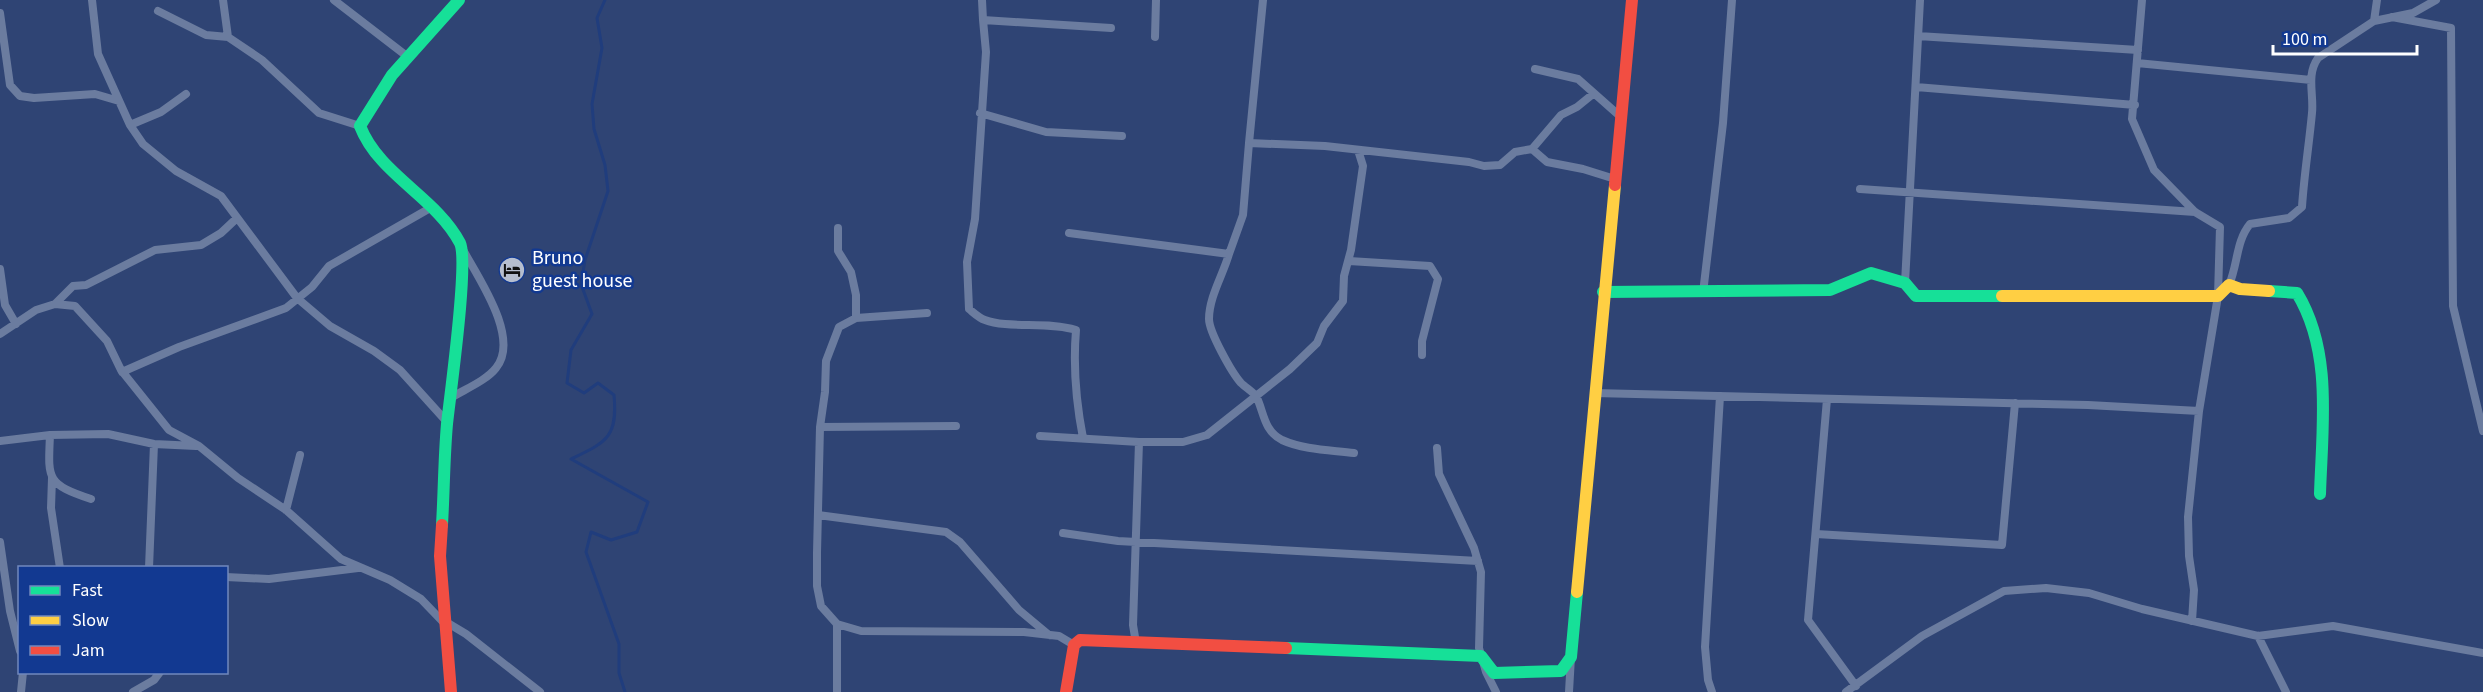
<svg xmlns="http://www.w3.org/2000/svg" width="2483" height="692" viewBox="0 0 2483 692" font-family="'Source Sans 3',sans-serif">
<rect width="100%" height="100%" fill="#2f4474"/>
<g fill="none" stroke-linecap="round" stroke-linejoin="round">
<path stroke="#203d7d" stroke-width="3" d="M605,0l-8,18 5,30 -10,56 2,25 11,36 3,26 -23,69 -4,24 11,30 -21,36 -4,33 17,10 14,-10 16,12c4,43 -8,47 -43,64l77,43 -11,30 -26,8 -20,-8 -5,20 33,92v29l6,19"/>
<path stroke="#6b7c9f" stroke-width="8" d="M92,0l6,54 32,71 13,19 33,27 45,25 76,102 33,28 44,25 26,19 47,52
M223,0l5,37 34,23 57,53 41,13
M334,0l74,57
M982,0l1,20 128,8
M1263,0l-14,143 76,3 144,16 15,4 16,-1 15,-13 17,-3 29,-34 16,-8 16,-13
M2142,0l-10,119 22,51 41,42 25,15 -2,69 -19,115 -11,106 1,39 5,34 -2,31
M158,11l48,24 22,2
M0,13l10,72 10,11 14,2 61,-4 24,7
M2392,17l59,11 2,278 30,125
M983,20l3,32 -11,167 -8,43 2,47c5,4 10,9 16,11 23,9 63,1 91,10 -3,36 0,72 7,108
M2374,21l3,-21
M1918,36l220,14
M1155,37l1,-37
M2137,63l174,17
M1535,69l43,10 44,39
M1916,87l219,18
M980,113l66,19 76,4
M130,125l31,-13 25,-18
M1532,149l15,13 36,7 32,10
M1860,189l335,23
M1069,233l160,21c-6,21 -20,43 -20,65 0,13 23,54 32,64 5,5 14,10 16,15 7,15 7,33 25,42 22,10 49,10 72,13
M1229,254l14,-39 6,-72
M1349,261l81,5 8,13 -16,62v14
M0,269l5,36 11,19
M1905,283l15,-283
M2229,285c9,-21 7,-44 21,-61l39,-6 13,-11c2,-31 7,-62 10,-94 2,-19 -6,-38 6,-55l56,-37 39,-8 23,-13
M1703,293l20,-170 9,-123
M55,304l20,2 32,35 14,29 48,60 30,16 39,32 48,32 55,49 49,21 31,19 25,26
M856,318l71,-5
M0,334l36,-24 19,-6 18,-18 13,-1 69,-35 46,-5 20,-12 16,-15
M122,372l57,-25 107,-39 26,-21 17,-21 103,-59
M1594,393l494,12 111,6
M449,399c14,-9 37,-18 47,-31 25,-30 -19,-92 -34,-120
M1827,399l-19,221 48,66
M820,427l136,-1
M50,435c-2,44 -4,49 41,64
M1040,436l99,6
M0,441l50,-6 58,-1 46,10 42,2
M1437,448l2,26 35,74 7,24 -2,76 7,24 10,20
M52,478l-1,30 9,60
M286,510l14,-55
M818,515l128,17 14,10 59,68 30,25
M1063,533l55,8 360,20
M1816,534l186,11 13,-142
M0,542l10,69 10,40
M149,568l5,-124
M226,577l43,2 89,-11
M446,622l20,12 74,58
M837,624l24,7 163,1 35,4 15,9
M2258,636l28,56
M1136,643l-3,-18 6,-183h44l24,-7 83,-66 27,-26 7,-17 19,-25 1,-25 7,-26 12,-84 -5,-16
M21,692l2,-20
M133,692l21,-12 6,-8
M837,692v-68l-16,-18 -4,-20v-33l3,-126 5,-35 1,-31 13,-34 17,-9v-23l-5,-23 -13,-21v-23
M1569,692l2,-35
M1712,692l-4,-12 -3,-33 15,-251
M1846,692l76,-56 82,-45 42,-3 43,5 53,16 116,27 75,-10 150,27"/>
<path stroke="#16e098" stroke-width="12" d="M2269,291l28,2c36,59 25,134 23,201
M1603,292l227,-2 41,-17 34,10 11,13h86
M442,525c2,-34 2,-67 5,-101 3,-29 22,-162 13,-181 -24,-46 -81,-68 -100,-117l32,-51 67,-75
M1286,648l195,8 13,17 67,-2 10,-14 6,-65"/>
<path stroke="#ffcf43" stroke-width="12" d="M2002,296h216l11,-11 11,4 29,2
M1577,592l38,-407"/>
<path stroke="#f24e42" stroke-width="12" d="M1615,185l17,-185
M442,525l-2,31 11,136
M1066,692l8,-47 6,-5 206,8"/>
</g>
<defs>
<g id="hotel-disc" transform="scale(1.35)"><circle r="9.5" fill="#b6bece" stroke="#123991"/><path d="M-6-4.5h1.5V1H6V5H4.5V3h-9V5H-6ZM-4 0a1.8 1.8 0 1 1 3.6 0ZM.5 0V-2.5h3Q6-2.5 6 0Z" fill="#111"/></g>
</defs>
<g fill-rule="evenodd">
<use href="#hotel-disc" x="512" y="270"/>
</g>
<g text-anchor="middle" dominant-baseline="central" stroke-width="5" stroke-linejoin="round" paint-order="stroke">
<g font-size="20" fill="#fff" stroke="#123991" text-anchor="start">
<text x="532" y="258">Bruno<tspan x="532" dy="23">guest house</tspan></text>
</g>
</g>
<rect x="18" y="566" width="210" height="108" fill="#123991" stroke="#7188bd" stroke-width="1.5"/>
<rect x="30" y="586" width="30" height="9" fill="#16e098" stroke="#7188bd" stroke-width="1.5"/>
<text x="72" y="596" font-size="18" fill="#ffffff">Fast</text>
<rect x="30" y="616" width="30" height="9" fill="#ffcf43" stroke="#7188bd" stroke-width="1.5"/>
<text x="72" y="626" font-size="18" fill="#ffffff">Slow</text>
<rect x="30" y="646" width="30" height="9" fill="#f24e42" stroke="#7188bd" stroke-width="1.5"/>
<text x="72" y="656" font-size="18" fill="#ffffff">Jam</text>
<path d="M2273 45v9h144v-9" fill="none" stroke="#ffffff" stroke-width="3"/>
<text x="2282" y="45" font-size="18" fill="#ffffff" stroke="#123991" stroke-width="4.5" paint-order="stroke">100 m</text>
</svg>
